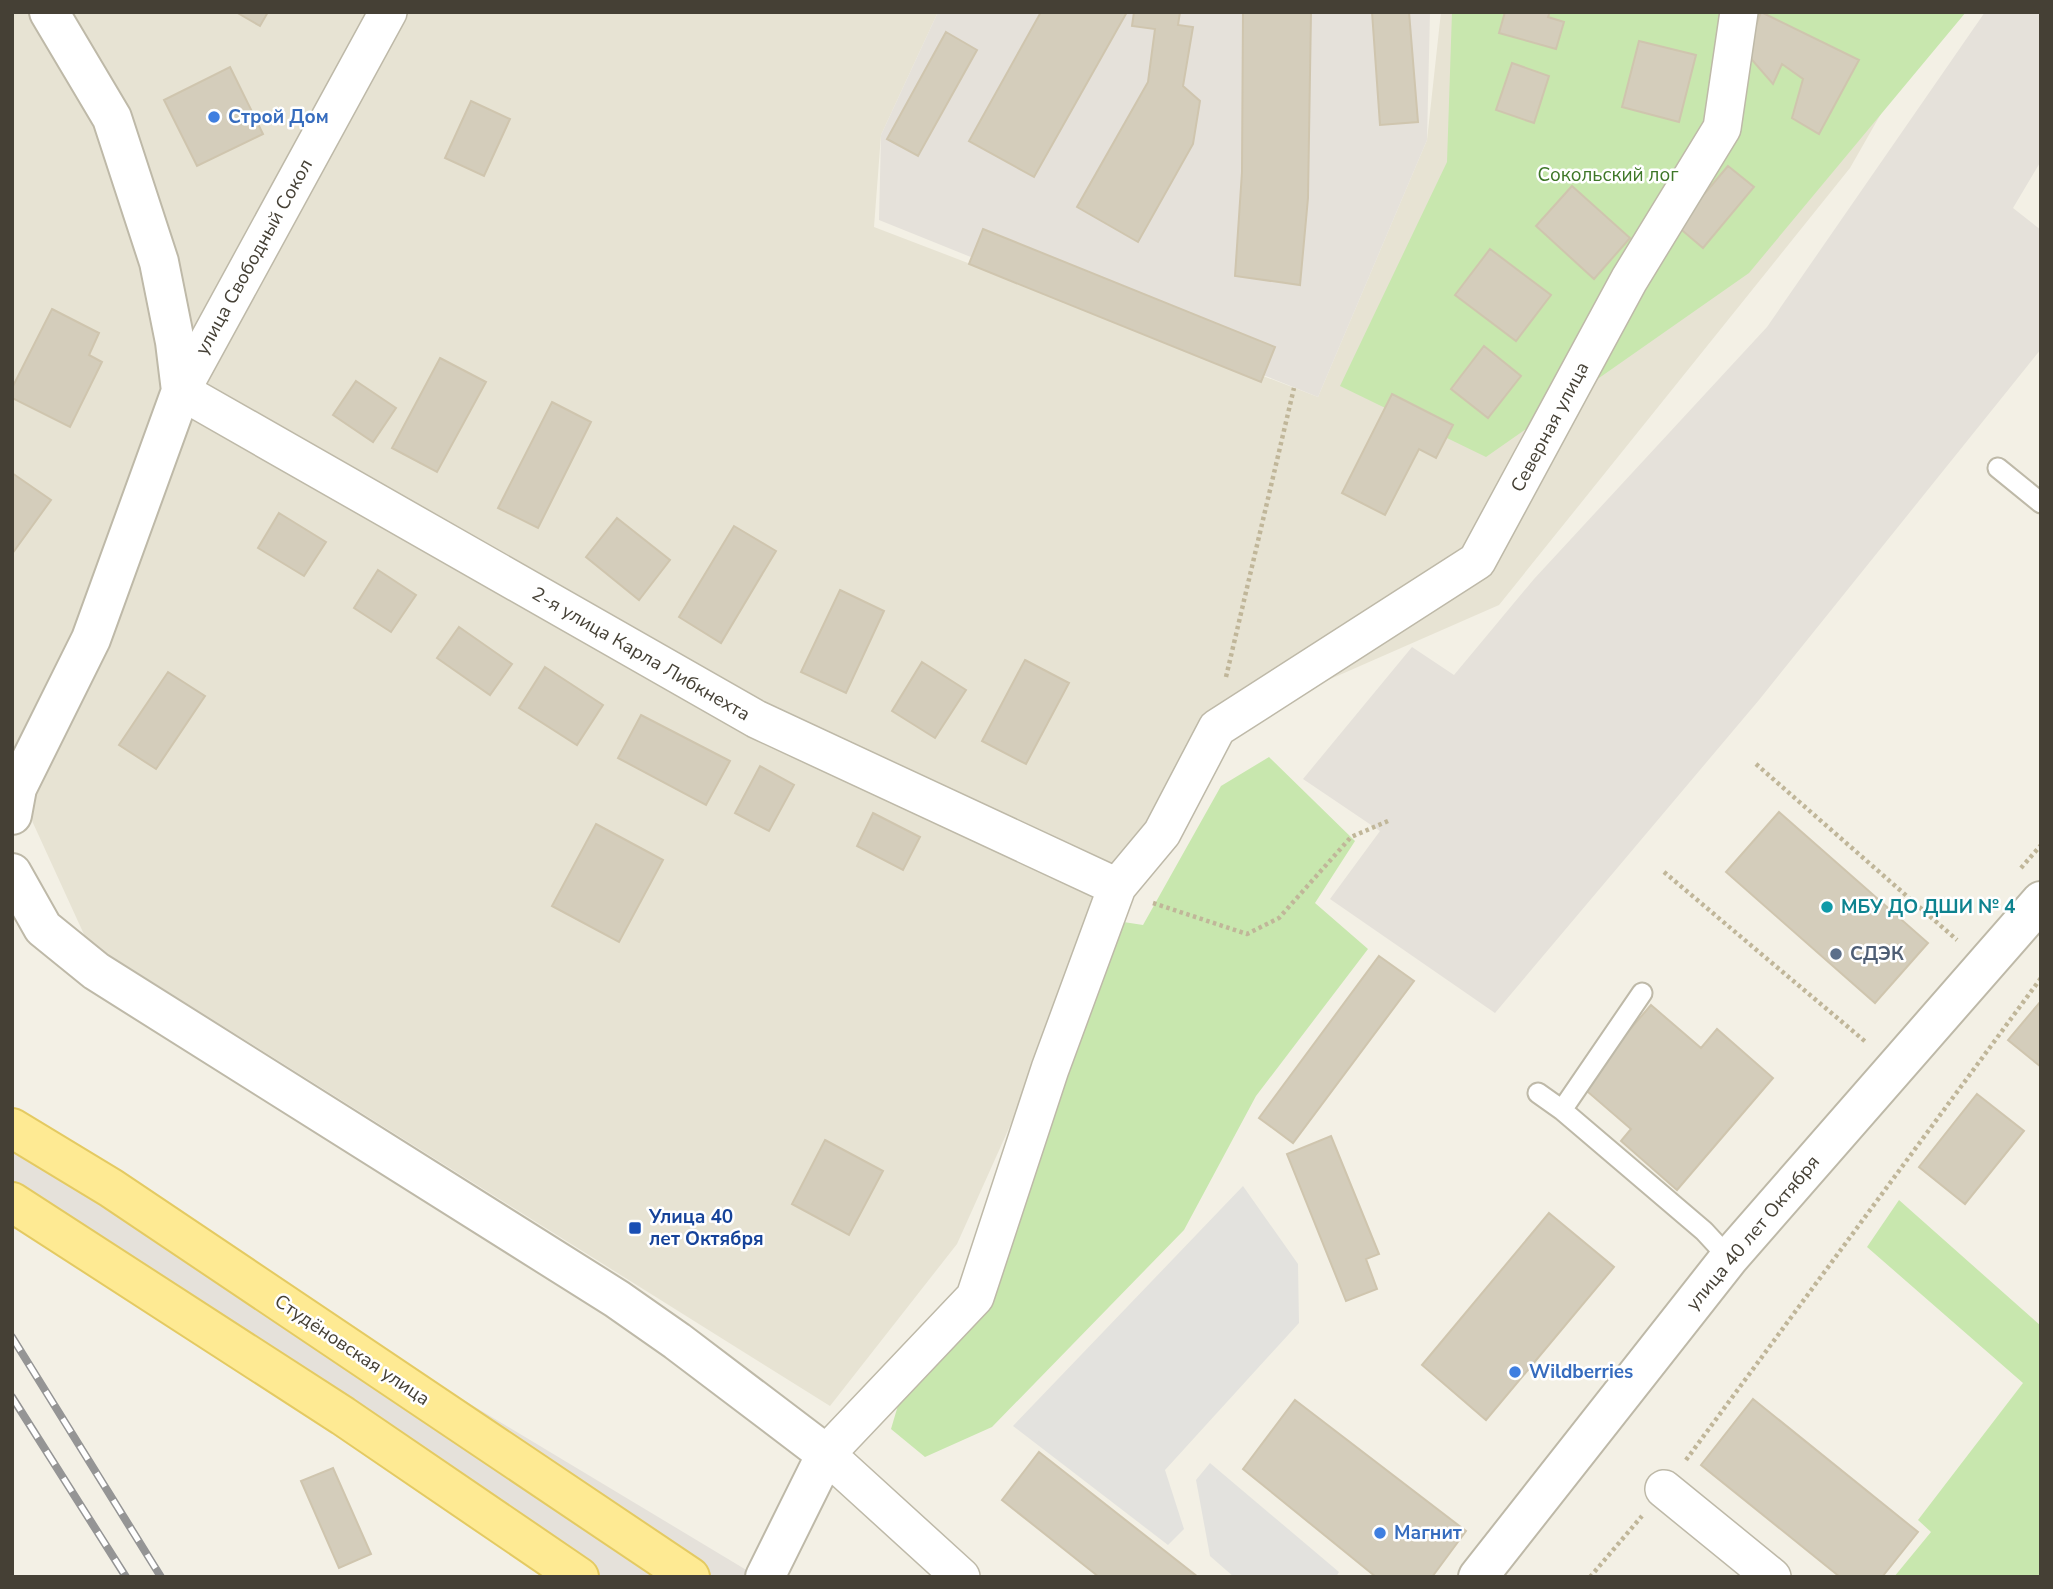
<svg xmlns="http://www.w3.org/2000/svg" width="2053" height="1589" viewBox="0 0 2053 1589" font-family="'Nunito Sans',sans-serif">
<rect width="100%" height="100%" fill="#f3f0e5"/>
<path fill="#e7e3d3" d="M12,12h926l-57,123 -7,92 444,170 109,-257 14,-128h498l-89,156 -351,437 -292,128 -90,154 -160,357 -127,162 -743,-465 -70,-153 -5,-5z"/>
<path fill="#e5e1da" d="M938,12h492l-3,128 -109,257 -439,-177 2,-85z
M1985,12h56v149l-28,47 28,22v119l-282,351 -264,313 -165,-114 50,-68 -77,-52 109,-132 42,28 80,-96 233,-252z
M12,1118l99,70 647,389h-179l-567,-375z"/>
<path fill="#c8e7ae" d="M1452,12h514l-217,261 -263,184 -146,-71 107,-224z
M1269,757l86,84 -40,62 53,46 -112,147 -72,134 -192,197 -67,30 -34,-28 8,-27 90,-100 128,-381 26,4 78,-139z
M1899,1200l142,126v251h-147l37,-45 -13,-12 105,-137 -156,-136z"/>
<path fill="#e3e2de" d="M1243,1186l55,78 1,59 -134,147 19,59 -16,16 -155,-119z
M1210,1463l129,109 -3,5h-102l-24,-21 -14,-76z"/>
<path fill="#d4cdbb" stroke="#cfc5ae" stroke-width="2" d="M236,12h32l-8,14z
M1041,12h86l-93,165 -65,-36z
M1134,12h46l-2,13 15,2 -10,59 17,15 -7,43 -55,98 -61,-35 71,-125 7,-53 -23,-3z
M1243,12h68l-3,186 -8,87 -65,-9 7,-104z
M1372,12h37l9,110 -38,3z
M1505,12h45l-2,5 16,5 -8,27 -57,-16z
M1761,12l98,48 -40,74 -27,-16 11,-39 -21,-15 -9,20 -27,-31z
M946,32l31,18 -59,106 -31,-17z
M1639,41l57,14 -17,67 -57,-15z
M1512,63l37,13 -15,47 -38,-13z
M230,67l33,67 -66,32 -33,-66z
M471,101l39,18 -26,57 -39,-18z
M1728,166l26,21 -51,61 -26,-22z
M1572,186l58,52 -36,41 -58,-53z
M983,229l292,118 -14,35 -292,-118z
M1490,249l61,46 -35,46 -61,-46z
M52,309l47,24 -10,22 13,7 -32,65 -58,-29v-10z
M1484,346l37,30 -33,42 -37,-29z
M440,358l46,24 -49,90 -45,-24z
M356,381l40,27 -23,34 -40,-27z
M1392,394l61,31 -17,33 -17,-9 -34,66 -43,-22z
M552,402l39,20 -53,106 -40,-20z
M12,473l39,27 -39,54z
M279,513l47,29 -22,34 -46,-28z
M617,518l53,42 -31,40 -53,-43z
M734,526l42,25 -55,92 -42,-26z
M378,570l38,25 -25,37 -37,-24z
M840,590l44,21 -38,82 -45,-21z
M459,627l53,37 -22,31 -53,-37z
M1025,660l44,23 -43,81 -44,-23z
M922,662l44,28 -31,48 -43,-27z
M545,667l58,38 -26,40 -58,-37z
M168,672l37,24 -49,73 -37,-24z
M641,715l89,46 -24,44 -88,-47z
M760,766l34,19 -25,46 -34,-18z
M1779,812l149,131 -53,60 -149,-131z
M873,813l47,24 -17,33 -46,-24z
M596,824l67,36 -44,82 -67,-36z
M1379,956l35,25 -121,162 -34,-25z
M2041,1001v66l-33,-27z
M1651,1005l50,43 16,-19 56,49 -96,112 -56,-49 10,-12 -50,-43z
M1977,1094l47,37 -59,73 -46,-37z
M1331,1136l48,118 -13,5 11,30 -31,12 -59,-147z
M825,1140l58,31 -34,64 -57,-31z
M1549,1213l65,54 -128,153 -64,-55z
M1753,1399l165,133 -36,45h-42l-139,-112z
M1295,1400l171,131 -34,46h-56l-133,-108z
M1039,1452l159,125h-99l-97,-77z
M333,1468l38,86 -32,14 -38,-87z"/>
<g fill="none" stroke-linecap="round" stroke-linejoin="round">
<g stroke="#beb9a8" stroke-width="23">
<path id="service" d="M1998,468l43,35
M1642,993l-80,117 142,121 25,27
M1538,1093l24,17"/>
</g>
<g stroke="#beb9a8" stroke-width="40">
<path id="minor" d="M388,12l-207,379 575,328 361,168
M1664,1489l108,88
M961,1577l-135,-123 149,-157 75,-228 67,-182 45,-54 55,-105 260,-167 152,-281 93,-152 17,-116"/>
</g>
<g stroke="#beb9a8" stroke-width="42">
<path id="tertiary" d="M12,815l5,-27 74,-149 90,-248 -6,-49 -16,-80 -47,-144 -63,-106
M12,873l31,55 53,43 521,328 60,42 149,113 -61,123
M1478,1577l251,-319 312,-357"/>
</g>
<g stroke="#e4ca62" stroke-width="42">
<path id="primary" d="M12,1128l99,60 579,389
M12,1202l331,214 236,161"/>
</g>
<path stroke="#c0b699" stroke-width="4.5" stroke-dasharray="3.5 3.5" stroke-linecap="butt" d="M1226,677l68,-289
M1756,764l201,176
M2021,868l20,-23
M1664,872l203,171
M1153,903l94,31 32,-16 72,-81 37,-16
M1686,1460l355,-482
M1590,1577l52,-61"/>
<use href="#service" stroke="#fff" stroke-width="19"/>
<use href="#minor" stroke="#fff" stroke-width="37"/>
<use href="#tertiary" stroke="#fff" stroke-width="38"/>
<use href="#primary" stroke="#feea93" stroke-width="38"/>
<g stroke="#959595" stroke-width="8">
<path id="rail" d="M12,1337l149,240
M12,1397l114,180"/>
</g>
<use href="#rail" stroke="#fff" stroke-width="5" stroke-dasharray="16" stroke-linecap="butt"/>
</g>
<g fill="#3f7fe0" stroke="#fff" stroke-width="2.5">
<circle cx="214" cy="117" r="7"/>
<circle cx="1515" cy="1372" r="7"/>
<circle cx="1380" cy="1533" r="7"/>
</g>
<circle fill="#0f9aa8" stroke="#fff" stroke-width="2.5" cx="1827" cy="907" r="7"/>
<circle fill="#5c6f8a" stroke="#fff" stroke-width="2.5" cx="1836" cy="954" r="7"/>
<rect fill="#1a4fb4" stroke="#fff" stroke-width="2.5" x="628" y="1221" width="14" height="14" rx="3.5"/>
<g text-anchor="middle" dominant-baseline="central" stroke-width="5" stroke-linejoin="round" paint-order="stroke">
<g font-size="19" font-weight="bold" fill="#366cbe" stroke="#fff" text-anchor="start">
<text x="228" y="117">Строй Дом</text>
<text x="1529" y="1372">Wildberries</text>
<text x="1394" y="1533">Магнит</text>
</g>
<g font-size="19" fill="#3e7728" stroke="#fff">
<text x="1608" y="175">Сокольский лог</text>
</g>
<g font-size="19" fill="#454035" stroke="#fff">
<text transform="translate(254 257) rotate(-61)">улица Свободный Сокол</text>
<text transform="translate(1550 427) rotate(-62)">Северная улица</text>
<text transform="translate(641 654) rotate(30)">2-я улица Карла Либкнехта</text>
<text transform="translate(1753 1233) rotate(-50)">улица 40 лет Октября</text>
<text transform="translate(352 1350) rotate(34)">Студёновская улица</text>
</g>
<g font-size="19" font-weight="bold" fill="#0d838f" stroke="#fff" text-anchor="start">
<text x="1841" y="907">МБУ ДО ДШИ № 4</text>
</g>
<g font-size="19" font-weight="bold" fill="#4e5e75" stroke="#fff" text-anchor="start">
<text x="1850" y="954">СДЭК</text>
</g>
<g font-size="19" font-weight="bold" fill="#164399" stroke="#fff" text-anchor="start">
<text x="649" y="1217">Улица 40<tspan x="649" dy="22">лет Октября</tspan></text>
</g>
</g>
<rect width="2053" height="1589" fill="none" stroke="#454035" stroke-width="28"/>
</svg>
